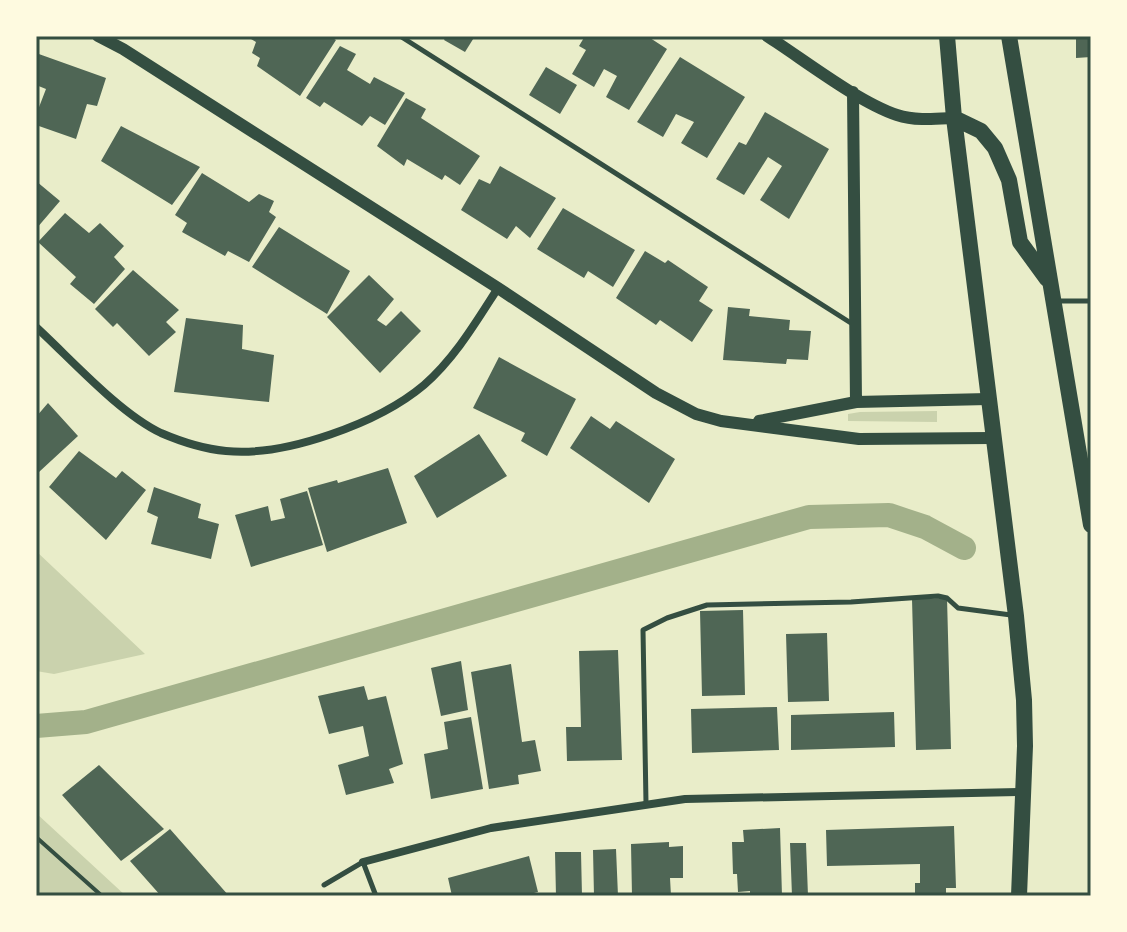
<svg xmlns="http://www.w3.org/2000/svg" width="1127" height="932" viewBox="0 0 1127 932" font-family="'Roboto Condensed',sans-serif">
<rect width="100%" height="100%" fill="#e9edc9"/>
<path fill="#cad2ad" d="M937,411v11l-89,-1v-7l12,-2z
M36,551l109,103 -91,20 -18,-3z
M36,813l90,83h-90z"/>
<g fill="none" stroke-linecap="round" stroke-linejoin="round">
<path stroke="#a3b18a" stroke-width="24" d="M36,726l50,-4 723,-205 80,-2 36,12 39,21"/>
</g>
<path fill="#4f6655" d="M246,36h83l7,4 -36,56 -43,-30 3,-8 -8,-5 4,-11z
M446,36h29l-10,16 -21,-12z
M585,36h62l20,13 -38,61 -23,-13 11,-21 -13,-7 -10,18 -22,-13 14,-24 -7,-4z
M1076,36h15v21l-15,1z
M340,46l16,8 -9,16 23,14 4,-7 31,16 -20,32 -15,-9 -8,10 -38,-24 -4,5 -14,-9z
M36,53l70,25 -9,28 -10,-2 -11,35 -40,-14v-10l10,-26 -10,-4z
M680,57l65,40 -38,61 -26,-15 13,-21 -18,-8 -13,23 -26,-15z
M546,67l31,18 -17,29 -31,-19z
M406,98l20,11 -5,9 59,38 -20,29 -15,-10 -3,5 -35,-21 -3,7 -27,-20z
M765,112l64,37 -40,70 -29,-19 22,-34 -14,-9 -24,38 -28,-16 23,-37 7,3z
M121,126l79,41 -28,38 -71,-44z
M500,166l56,32 -26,40 -14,-12 -9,13 -46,-29 18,-31 11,5z
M202,173l47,29 10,-8 15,7 -5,11 7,5 -27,45 -21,-11 -3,5 -43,-24 5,-9 -12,-8z
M36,181l24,20 -24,28z
M563,208l72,42 -22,37 -25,-16 -4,7 -47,-29z
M65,213l24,20 11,-10 24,23 -10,11 11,12 -31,35 -24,-20 6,-7 -38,-35z
M279,227l71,44 -23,43 -75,-47z
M645,251l20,12 3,-3 40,27 -9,14 14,9 -21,32 -32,-22 -4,5 -40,-27z
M133,270l46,40 -13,12 10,10 -27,24 -32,-33 -4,4 -18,-18z
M369,275l25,24 -17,21 9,6 15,-15 20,20 -41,42 -53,-56z
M728,307l22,2 -1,7 41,4 -1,10 22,1 -3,29 -21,-1 -1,5 -63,-4z
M186,318l57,7 -1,24 32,6 -5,47 -95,-10z
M499,357l77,42 -29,57 -26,-15 4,-8 -52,-25z
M48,403l30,33 -39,36 -3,-3v-52z
M591,416l19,13 6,-8 59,38 -26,44 -79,-55z
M479,434l28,42 -70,42 -23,-42z
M79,451l37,27 6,-7 24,19 -40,50 -57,-53z
M388,468l19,55 -80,29 -19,-64 29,-8 1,3z
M154,487l47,17 -3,14 21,6 -8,35 -60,-15 7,-27 -11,-5z
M307,491l16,54 -72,22 -16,-52 33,-9 3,15 14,-3 -5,-19z
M947,598l4,151 -35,1 -4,-151z
M743,610l2,85 -43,1 -2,-85z
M827,633l2,68 -41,1 -2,-68z
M618,650l4,110 -55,1 -1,-34h15l-2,-76z
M461,661l7,49 -27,6 -10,-48z
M511,664l11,78 13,-2 6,31 -23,4 1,9 -30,5 -18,-117z
M364,686l4,14 18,-4 17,68 -14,5 5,14 -48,12 -8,-30 31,-9 -6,-30 -34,8 -11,-38z
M777,707l2,43 -87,3 -1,-44z
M894,712l1,35 -104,3v-35z
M471,717l12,72 -52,10 -7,-45 24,-5 -4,-27z
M99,765l65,64 -43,32 -59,-66z
M954,826l2,62h-10v8h-31v-13h5v-19l-93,2 -1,-36z
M780,828l2,68h-32v-5l-12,1 -1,-18h-4l-1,-32h12l-1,-12z
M170,829l59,67h-68l-31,-35z
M669,842v5l14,-1v32h-13l1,18h-39l-1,-52z
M790,843h16l2,53h-16z
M616,849l2,47h-24l-1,-46z
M555,852h26l1,44h-26z
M529,856l9,36 -16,4h-70l-4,-18z"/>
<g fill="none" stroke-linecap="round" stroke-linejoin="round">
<path stroke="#344e41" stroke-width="4" d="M36,837l66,59"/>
<path stroke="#344e41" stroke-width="5" d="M400,36l454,289
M1056,301h35
M646,803l-3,-173 24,-12 40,-13 144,-3 87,-6 9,2 11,10 53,7
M324,885l39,-23 13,34"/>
<path stroke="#344e41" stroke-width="8" d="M36,327c35,32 83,86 125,106 21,9 43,16 65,18 59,6 153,-28 198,-66 31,-27 52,-63 74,-97
M363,862l128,-34 194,-29 338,-7"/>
<path stroke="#344e41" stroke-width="12" d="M98,36l25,13 375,239 158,105 40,21 25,7 138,18 133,-1
M767,36c36,23 91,66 130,79 18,6 38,4 57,3
M853,92l3,310
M759,421l97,-19 132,-3"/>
<path stroke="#344e41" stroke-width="16" d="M947,36l7,82 62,498 8,84 1,46 -6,150
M1009,36l82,489
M954,118l27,13 14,17 14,32 11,62 27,37"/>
</g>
<rect width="1127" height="932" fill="none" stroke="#fefae0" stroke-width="76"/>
<rect x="38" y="38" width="1051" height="856" fill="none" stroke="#344e41" stroke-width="3"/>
</svg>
